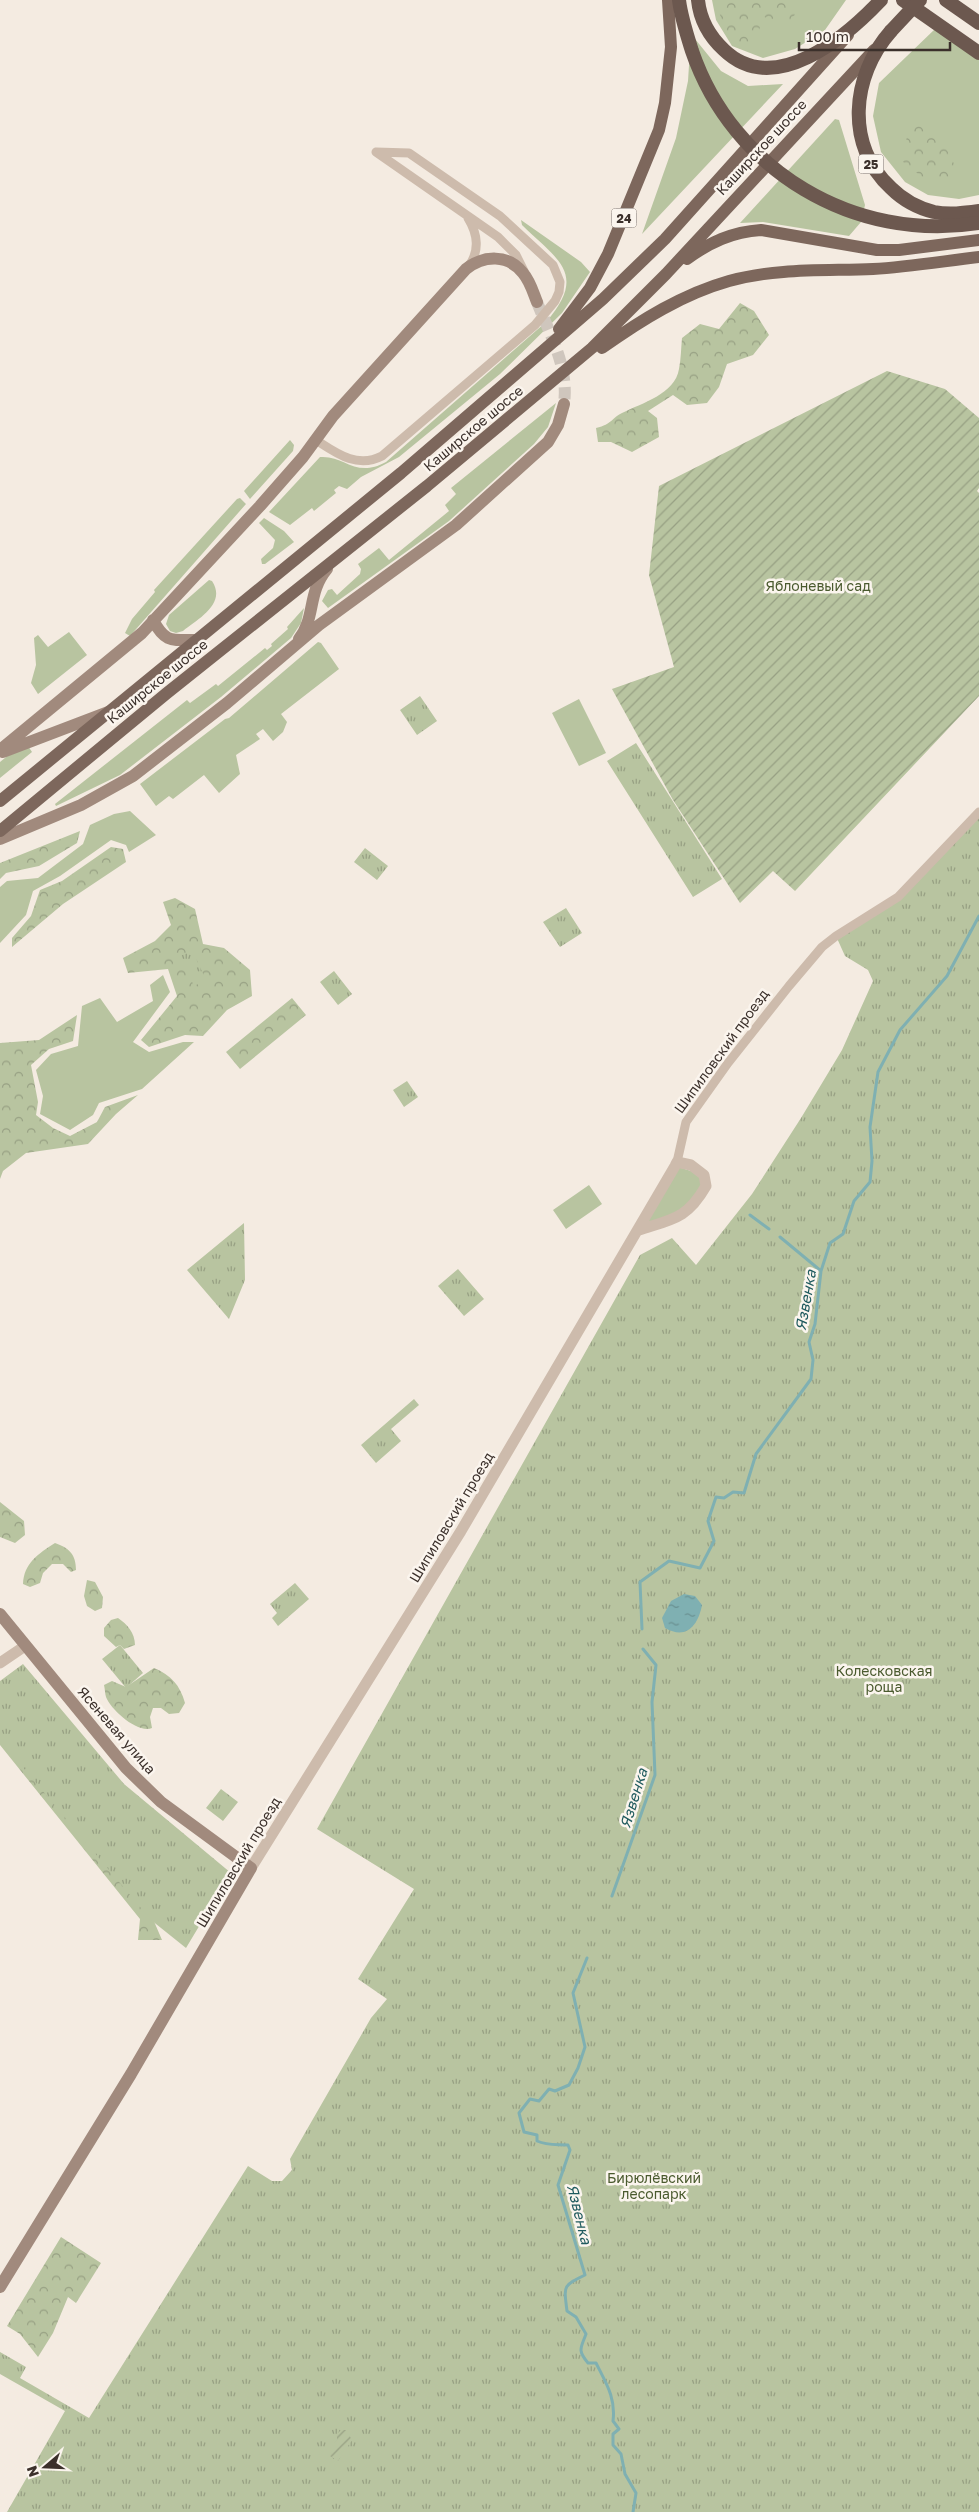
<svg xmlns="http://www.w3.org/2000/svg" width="979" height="2512" viewBox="0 0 979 2512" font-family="'Golos Text',sans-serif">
<defs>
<pattern id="forest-crowns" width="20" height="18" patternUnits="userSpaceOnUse" patternTransform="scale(1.25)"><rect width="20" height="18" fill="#b8c4a0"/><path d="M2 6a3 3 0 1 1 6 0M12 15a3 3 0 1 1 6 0" fill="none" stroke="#97a083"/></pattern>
<pattern id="park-tufts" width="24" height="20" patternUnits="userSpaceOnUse" patternTransform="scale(1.25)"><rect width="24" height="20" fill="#b8c4a0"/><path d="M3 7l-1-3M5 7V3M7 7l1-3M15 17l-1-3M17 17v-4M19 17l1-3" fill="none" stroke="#97a083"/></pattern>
<pattern id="garden-furrows" width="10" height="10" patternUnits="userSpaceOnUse" patternTransform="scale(1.25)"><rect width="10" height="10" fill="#b8c4a0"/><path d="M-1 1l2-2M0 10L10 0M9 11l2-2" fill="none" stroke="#97a083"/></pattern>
<pattern id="water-ripples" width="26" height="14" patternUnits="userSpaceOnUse" patternTransform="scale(1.25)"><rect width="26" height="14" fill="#7fb0b2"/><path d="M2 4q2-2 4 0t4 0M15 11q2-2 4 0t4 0" fill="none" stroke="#699091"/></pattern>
</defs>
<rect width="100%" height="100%" fill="#f4ebe1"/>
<path fill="#b8c4a0" d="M712,0h134l-21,30 -30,19 -32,9 -31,-12 -16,-26z
M935,29l44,31v135l-20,4 -31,-4 -23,-13 -24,-30 -8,-36 6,-33z
M691,34l30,37 27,15 35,-2 -141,150 34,-96 12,-57z
M835,119l4,1 26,85 -4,17 -12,14 -86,-14 -23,1z
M521,220l60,42 9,10 -28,41 -62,61 -101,83 -38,20 -14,12 -8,-3 -5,4 2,3 -22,18 -2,-3 -22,17 -21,-13 51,-55c25,-2 35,22 66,5l160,-140c42,-48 12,-62 -24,-97z
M556,403l-8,24 -14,17 -85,77 -121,87 -6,-7 6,-11 4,-1 5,6 23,-21 1,-5 -3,-5 21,-16 10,12 60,-49 -4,-6 11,-11 -5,-6z
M290,440l4,5 -1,6 -43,48 -6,-8z
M240,498l6,6 -116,132 -5,-3 7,-14 23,-27 -1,-2 83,-91z
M264,518l20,13 10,11 -29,22h-3l-1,-5 12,-11 2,-8 -16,-17z
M209,580l3,1c15,23 -14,38 -29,50l-7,2 -6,-2 -4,-7 3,-9z
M304,608l-3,15 -10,15 -70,59 -101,78 -64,31 -1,-2 132,-104 3,3 26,-19 2,2 47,-38 2,2 5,-4 -1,-2 17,-15 -1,-2z
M69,632l18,23 -49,39 -7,-11 5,-18 -2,-27 4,-3 10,12z
M318,642l3,1 18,26 -58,45 6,8 -4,10 -10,9 -10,-12 -7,5 4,5 -24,16 4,19 -21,19 -15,-18 -31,24 -4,-3 -13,10 -16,-22 85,-65 4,-1z
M579,699l27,54 -27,13 -27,-53z
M28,746l4,6 -32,26v-16l11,-9z
M130,811l26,24 -27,17 -3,-7 -15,-5 -51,36 -27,15 -7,24 -26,28v-56l7,-6 31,-3 45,-34 7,-19 24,-11z
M163,975l7,17 -37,50 16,10 34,-10h11l-52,47 -43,14 -6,12 -23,15 -30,-16 3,-18 -7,-26 15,-16 27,-8 4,-40 18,-8 17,24 36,-21 -3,-16z
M675,1166l29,9 -8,28 -57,27z
M589,1185l13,19 -36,25 -13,-19z"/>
<path fill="url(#forest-crowns)" d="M716,0l31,3 8,-3h47l-12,24 -26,-7 -9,23 -13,6c-19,-11 -20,-25 -26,-46z
M916,123c27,7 32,30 44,53l-11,10 -27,-9 -20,-16c1,-16 4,-25 14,-38z
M740,303l14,8 15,24 -16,20 -26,9 -8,23 -12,16 -20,2 -14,-10 -25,16 9,7 2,19 -27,15 -21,-10h-13l-2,-14c17,-4 15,-10 26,-15 20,-10 53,-19 57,-44 2,-10 2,-21 3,-31l18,-14 19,5z
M80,831l-3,12 -38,23 -33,7 -6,6v-16z
M111,847l12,2 3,13 -63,42 -51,43v-9l19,-22 9,-26 22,-9z
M175,898l20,11 8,35 21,4 26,22 2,26 -25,14 -24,26 -18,-1 -36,12 -8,-7 36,-44 -9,-27 -40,4 -5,-15 32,-17 16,-16 -8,-23z
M292,998l14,17 -66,54 -14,-17z
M77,1015l-4,26 -24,8 -18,16 7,37 -2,13 17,13 17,8 27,-14 8,-15 33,-12 -22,19 -28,30 -62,9 -23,18 -3,8v-136l39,-3z
M0,1502l24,19 1,14 -10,8 -15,-6z
M55,1543c14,5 21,11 21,27l-5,2 -8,-8h-11l-9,9 -3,10 -10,4 -7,-3c1,-21 15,-30 32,-41z
M87,1580l8,2 8,15 -1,11 -7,3 -8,-5 -3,-10z
M118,1618c9,6 17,15 17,27l-11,4 -4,-4 -4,2 -12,-11v-8l7,-8z
M154,1668c17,7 26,17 31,35l-6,10 -10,1 -8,-6h-8l-3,9 2,11c-14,6 -41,-18 -46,-31 -1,-3 -1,-8 -2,-12l8,-4 14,6z
M0,1731l150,181 12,28h-24l2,-21 -140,-174z
M61,2237l40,26 -25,40 -8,-6 -15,36 -15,24 -18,-23 -13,-8z"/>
<path fill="url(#park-tufts)" d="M420,696l17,25 -20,14 -17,-25z
M636,743l86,136 -29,18 -86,-136z
M979,812v1700h-972l58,-101 -65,-37v-22l26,15 -6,11 69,40 159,-252 24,15h10l10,-11 -2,-11 81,-141 16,-19 -29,-20 56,-90 -97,-60 323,-574 32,-17 24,27 56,-71 49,-76 41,-68 31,-69 -5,-11 -23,-14 -9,-20 45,-27z
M365,848l23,18 -11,14 -23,-18z
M566,908l16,25 -22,14 -17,-25z
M192,950l14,30 -12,6 -14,-30z
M334,971l18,23 -14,11 -18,-23z
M407,1081l11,16 -14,10 -11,-17z
M244,1223l1,57 -16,39 -42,-49z
M458,1269l26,30 -20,17 -26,-30z
M414,1399l5,6 -28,24 10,12 -25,22 -15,-18z
M295,1583l14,16 -31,27 -6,-8 5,-5 -7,-9z
M120,1645l23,28 -17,15 -24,-29z
M23,1664l101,120 107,89 -45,75 -35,-28 -151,-180v-59z
M221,1789l17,13 -15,19 -17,-13z"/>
<path fill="url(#garden-furrows)" d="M887,371l58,18 34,29v70l-2,3 2,2v203l-184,195 -22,-20 -33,32 -67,-103 -61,-111 62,-22 -25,-92 10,-89z
M341,2430h5l6,10 -14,21 -8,-5 4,-13 3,-3v-6z"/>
<path fill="url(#water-ripples)" d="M684,1594l11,2 7,9c-4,21 -16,35 -37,23l-3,-10 9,-17z"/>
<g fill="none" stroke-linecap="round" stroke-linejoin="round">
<path stroke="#7fb0b2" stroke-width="3" d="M750,1215l19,14
M780,1237l41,34
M642,1629l-2,-47 29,-21 31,7 14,-27 -6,-20 8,-24 8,1 9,-6 11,1 12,-39 55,-75 2,-19 -4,-18 6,-18 6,-53 9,-28 13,-9 11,-33 16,-19 2,-21 -2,-34 8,-55 22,-42 47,-54 32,-60
M612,1896l43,-121 -3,-73 4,-37 -13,-16
M587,1958l-14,35 12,54 -7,21 -9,17 -14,6 -6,-2 -10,12 -9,-2 -11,14 5,19 13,3v6c11,5 20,3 31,4l2,5 -12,35 27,90c-23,11 -21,11 -18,36l9,6 10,17c-5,14 -9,16 2,29h8c10,20 20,35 17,58l6,8 -6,5v11l8,9 4,20 11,19 -3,19"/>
<path stroke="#cfc6bd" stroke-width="12" stroke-dasharray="12 6" stroke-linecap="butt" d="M537,302c13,33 32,65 27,102"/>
<path stroke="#cdbbac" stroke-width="9" d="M376,152l122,85 18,18 8,16
M468,218c10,16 12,34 0,49
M316,440c20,13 41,29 66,16l153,-131 20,-24 4,-9 1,-10 -7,-17 -53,-49 -91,-63 -33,-1
M677,1162l9,-40 42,-59 61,-77 33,-39 14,-11 62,-39 81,-85"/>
<path stroke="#cdbbac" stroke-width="11" d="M0,1663l25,-17
M251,1868l210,-337 214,-365 2,-4 14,3 13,10 2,11c-19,33 -33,33 -67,44"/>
<path stroke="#a18a7d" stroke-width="12" d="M153,620c12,23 19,20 42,20
M299,639c17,-22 8,-46 28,-70
M0,750l142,-117 118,-127 43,-49 30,-41 133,-147c18,-14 42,-15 57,4 7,8 10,19 14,29
M3,752l105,-40
M0,839l81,-34 52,-29 94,-73 92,-78 137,-100 92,-83 10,-17 6,-21
M0,1614l126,154 35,34 90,66 -120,206 -131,213"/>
<path stroke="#7d675c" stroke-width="12" d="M687,259c23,-17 45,-27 74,-29l116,20h22l80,-10
M559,329l31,-41 18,-34 51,-124 6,-27 6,-56 -3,-47
M602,348c39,-28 81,-54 127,-67 47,-13 96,-10 144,-12 35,-2 71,-8 106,-12
M0,801l401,-328 202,-174 62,-60 183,-204
M0,831l167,-138 260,-207 165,-138 74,-74 208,-224"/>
<path stroke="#6c584f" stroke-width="14" d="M698,0c2,20 11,36 26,50 50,48 121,-12 157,-50
M903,0l76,53
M946,0l33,23
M891,31c-40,45 -46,115 0,157 11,11 27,20 43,24 15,3 30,1 45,-1"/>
<path stroke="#6c584f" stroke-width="14" d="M679,0c2,17 8,35 13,51 41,120 163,192 287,172
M891,31l29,-31"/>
</g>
<g text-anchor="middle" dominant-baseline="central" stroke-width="5" stroke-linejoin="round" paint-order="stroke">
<g fill="#fbf5ee" stroke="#756b66" stroke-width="1">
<rect x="858.5" y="154.5" width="25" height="19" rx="4"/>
<rect x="611.5" y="208.5" width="25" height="19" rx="4"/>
</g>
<g font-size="12" font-weight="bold" fill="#3b302b">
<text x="871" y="164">25</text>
<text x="624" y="218">24</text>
</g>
<g font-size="14" fill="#3b302b" stroke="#fbf5ee">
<text transform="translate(761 147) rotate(-47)">Каширское шоссе</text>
<text transform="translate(473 428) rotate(-40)">Каширское шоссе</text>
<text transform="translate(157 681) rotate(-39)">Каширское шоссе</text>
<text transform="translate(721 1051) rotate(-54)">Шипиловский проезд</text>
<text transform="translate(451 1517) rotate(-59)">Шипиловский проезд</text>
<text transform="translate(117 1730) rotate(49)">Ясеневая улица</text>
<text transform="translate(238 1862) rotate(-59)">Шипиловский проезд</text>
</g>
<g font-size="14" fill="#4a5a2e" stroke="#fbf5ee">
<text x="818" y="585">Яблоневый сад</text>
<text x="884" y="1670">Колесковская<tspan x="884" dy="16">роща</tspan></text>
<text x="654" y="2177">Бирюлёвский<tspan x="654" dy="16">лесопарк</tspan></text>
</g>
<g font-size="15" font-style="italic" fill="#1f5a5e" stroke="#fbf5ee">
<text transform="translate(805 1300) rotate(-80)">Язвенка</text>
<text transform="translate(633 1798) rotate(-73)">Язвенка</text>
<text transform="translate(580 2214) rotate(76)">Язвенка</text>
</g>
</g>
<g transform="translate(45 2467) rotate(251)" stroke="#fbf5ee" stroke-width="4" paint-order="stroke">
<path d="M0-4L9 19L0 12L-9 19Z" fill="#3b302b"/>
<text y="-8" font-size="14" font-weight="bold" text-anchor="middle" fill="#3b302b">N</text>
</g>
<path d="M799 42v8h151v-8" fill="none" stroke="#3b302b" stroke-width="2.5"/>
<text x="806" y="42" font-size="15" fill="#3b302b" stroke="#fbf5ee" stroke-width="4" paint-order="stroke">100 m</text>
</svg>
